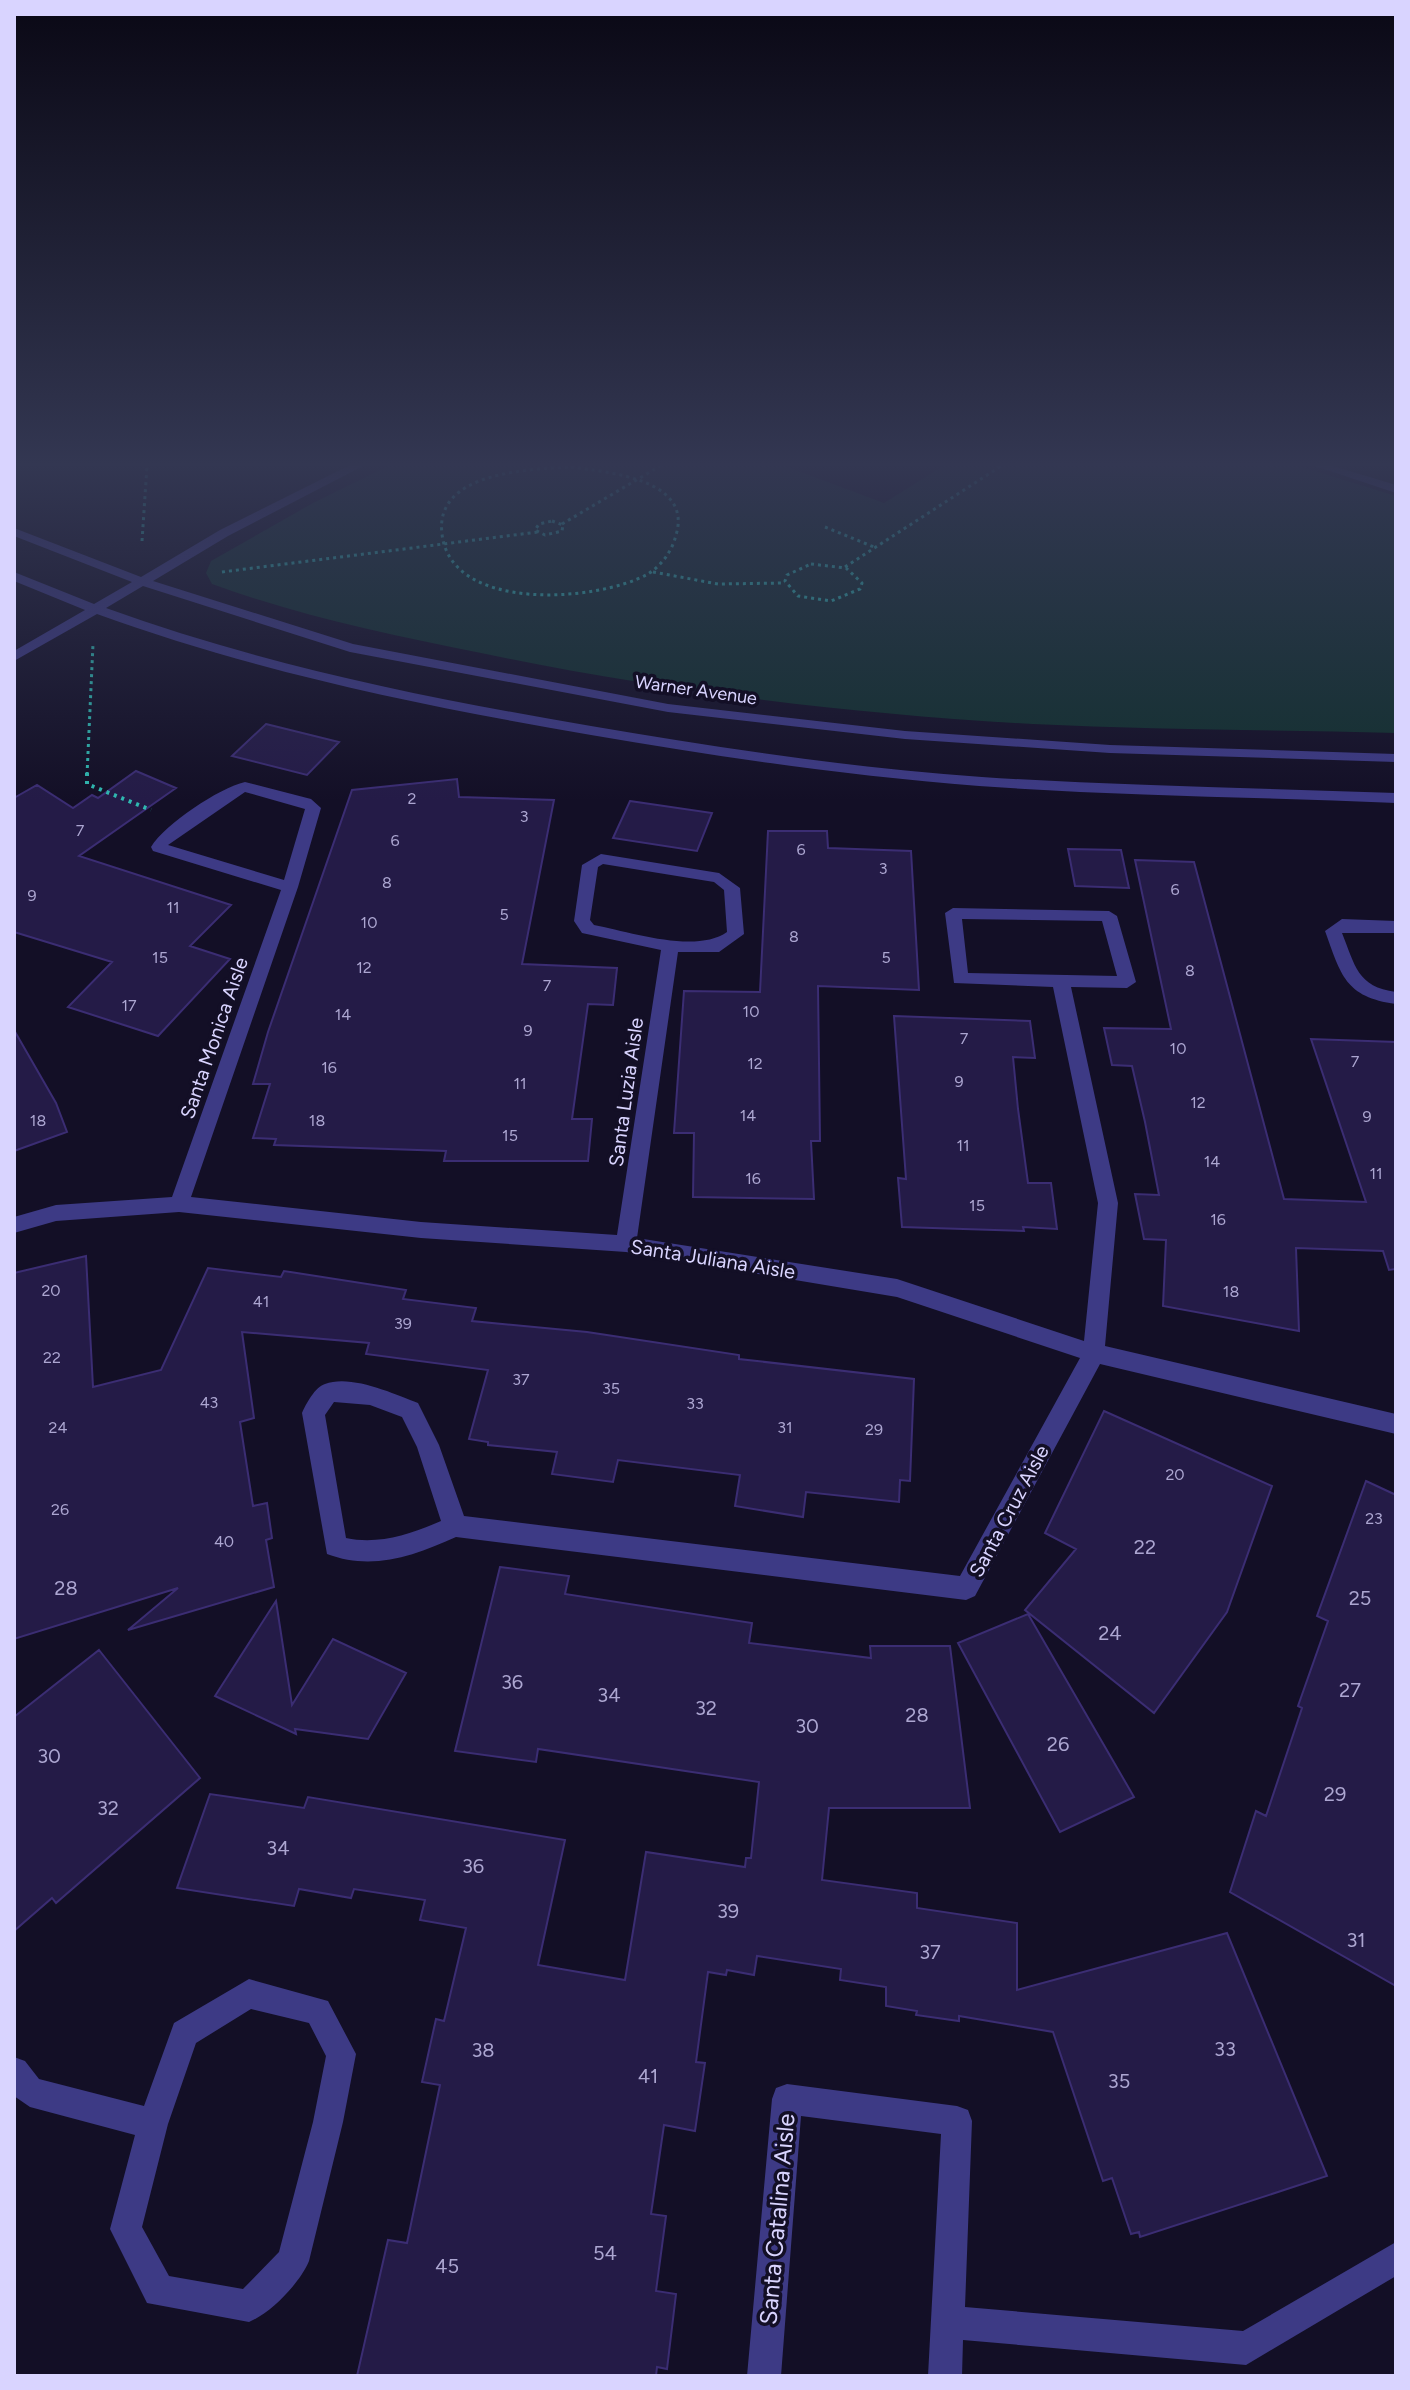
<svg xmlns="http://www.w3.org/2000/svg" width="1410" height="2390" viewBox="0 0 1410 2390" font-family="Figtree,sans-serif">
<rect width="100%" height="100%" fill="#130f26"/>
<path fill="#12302f" d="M388,466h397l99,37 59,-37h356l97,30v237c-121,-3 -242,-3 -363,-9 -185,-10 -370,-33 -552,-71 -91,-18 -181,-37 -269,-69l-6,-11 5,-12 102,-58z"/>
<path fill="#241b47" stroke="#3b2d73" stroke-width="2" d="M266,724l73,18 -32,33 -75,-19z
M136,771l40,17 -97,68 152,49 -41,41 40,13 -72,77 -90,-29 44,-45 -98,-30v-134l23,-13 36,23 19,-13 6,3z
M457,779l2,18 95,3 -32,164 95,4 -4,37 -25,-1 -16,115h20l-4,42h-144l2,-10 -172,-6 2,-6 -23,-1 17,-54h-17l15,-52 84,-242z
M630,801l82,12 -15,38 -84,-13z
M768,831h59l1,17 83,3 8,139 -101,-4 2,155h-9l3,58 -121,-2 1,-64h-20l10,-142 76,1z
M1068,849l53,1 8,38 -54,-2z
M1135,860l59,2 90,337 82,3 -55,-163 85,3v227l-7,1 -6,-19 -87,-3 3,83 -136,-25 3,-66 -22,-1 -9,-45 24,1 -14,-73 -13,-56 -20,-1 -8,-37 67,1z
M894,1016l136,5 5,37 -22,-1 5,52 10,74h23l6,46 -34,-2 1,4 -122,-4 -4,-49 8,1z
M14,1030l42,73 11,29 -53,19z
M86,1256l7,131 68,-17 47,-102 73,9 3,-6 122,19 -3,9 73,9 -4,13 115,11 152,23v4l175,20 -4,102 -10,-1 -1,22 -93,-10 -3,25 -68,-11 5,-31 -122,-15 -5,22 -61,-8 5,-22 -69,-7v-3l-19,-3 19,-69 -122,-16 3,-11 -127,-11 12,86 -14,4 13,84 14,-3 5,35 -6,2 8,47 -146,43 50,-42 -164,51v-366z
M1104,1411l168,75 -45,126 -73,101 -129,-103 51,-61 -31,-16z
M1366,1481l30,14v491l-166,-94 26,-81 10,5 36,-108 -4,-2 30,-85 -11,-5z
M500,1567l69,9 -4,18 187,29 -3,20 122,15 -1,-12h80l20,162h-141l-7,72 95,13v15l100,15v67l210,-57 100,243 -187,61 -1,-5 -8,2 -19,-56 -9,3 -50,-149 -94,-16v5l-43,-6 1,-4 -31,-5v-19l-46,-7 1,-11 -84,-13 -3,19 -27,-5 -1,5 -18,-3 -12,90 9,1 -10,68 -31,-6 -13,89 15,2 -10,75 20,3 -9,75 -10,-2 -1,9h-299l31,-136 19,3 33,-158 -18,-3 14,-63 8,2 22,-93 -46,-8 5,-20 -71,-11 -3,9 -52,-9 -5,17 -117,-18 33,-94 94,14 4,-11 257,43 -27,125 87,15 21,-128 99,15 1,-9h5l8,-76 -221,-33 -2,13 -81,-11z
M276,1601l16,104 41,-66 73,34 -38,66 -73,-10 1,5 -81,-38z
M1028,1614l106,183 -74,35 -102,-189z
M99,1650l101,128 -144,125 -4,-5 -38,33v-214z"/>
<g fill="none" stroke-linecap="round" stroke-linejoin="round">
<path stroke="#2fb8b0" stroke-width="3" stroke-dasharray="3 4" stroke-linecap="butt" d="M571,467c39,5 122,13 105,68 -4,16 -14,30 -28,39 -51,28 -197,39 -206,-40 -8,-62 87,-65 129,-67z
M552,521l11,4 -1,6 -17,4 -10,-5 4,-6z
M562,524l98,-58
M825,527l49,20
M142,541l5,-75
M811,564l35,4 16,15 -2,6 -29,12 -33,-5 -13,-15 2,-6z
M845,567l156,-101
M222,572l316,-40
M653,572l65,12 67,-1
M87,775l6,-131"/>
<path stroke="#2fb8b0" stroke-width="4" stroke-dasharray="3 5" stroke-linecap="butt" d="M87,773v11l64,26"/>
<path fill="#3d3a85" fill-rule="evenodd" d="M348,466h15l-135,70 -75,45 200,63 315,60 237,27 205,14 286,9v8l-286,-9 -205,-14 -237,-27 -318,-60 -207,-66 -37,22c158,57 320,90 485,118 130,22 260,42 391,51 138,9 276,11 414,16v10c-139,-6 -278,-7 -417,-17 -130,-10 -259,-29 -388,-51 -168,-29 -334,-63 -494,-121l-83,47v-10l71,-41 -71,-29v-9l80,32 38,-22 -118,-46v-8l127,49 79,-47z
M1315,466h18l63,19v8z
M245,782l66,17 10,9 -23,79 -107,310 230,25 196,13 44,-285 -79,-17 -8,-12 8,-56 19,-11 118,19 21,15 4,46 -25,18h-41l-41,286 260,41 187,62 14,-138 -45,-216 -99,-4 -9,-70 8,-5 156,3 8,5 19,66 -9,6 -56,-1 47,216 -13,143 291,68v20l-296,-70 -125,232 -9,4 -510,-63c-42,19 -84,34 -129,17l-25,-141c4,-9 13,-26 23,-29 26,-10 69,10 93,19l21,42 25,71 496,60 120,-218 -183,-61 -271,-45 -205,-14 -242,-26 -123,9 -42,12v-16l42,-12 116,-8 109,-307 -128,-39 -2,-4c14,-23 68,-59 94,-65zM245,792l60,17 -21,71 -116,-35zM603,864l111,18 10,8 3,42c-31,22 -97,0 -133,-7l-4,-5 8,-53zM962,919l140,2 15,55 -149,-3zM334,1402l36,3 32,12 15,30 24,74c-30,13 -62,24 -95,17l-21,-123z
M1342,919l54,2v12h-54c13,32 15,54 54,59v12c-51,-7 -55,-29 -71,-73z
M249,1979l79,22 28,53 -13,68 -34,139c-9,22 -38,52 -60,61l-102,-19 -37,-74 25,-94 -105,-28 -16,-11v-39l11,4 14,18 105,27 30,-83zM251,2009l58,14 17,33 -13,66 -34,130 -36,37 -74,-13 -27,-49 26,-103 28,-81z
M787,2084l170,22 11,4 4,11 -7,186 278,24 153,-89v34l-150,89 -283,-25 -1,36h-34l13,-242 -140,-18 -20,260h-34l25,-277 4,-11z"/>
</g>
<linearGradient id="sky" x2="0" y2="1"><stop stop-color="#0a0815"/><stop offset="0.58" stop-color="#333752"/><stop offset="1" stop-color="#333752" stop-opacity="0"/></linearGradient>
<rect width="1410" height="801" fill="url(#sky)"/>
<g text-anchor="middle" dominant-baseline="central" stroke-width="7" stroke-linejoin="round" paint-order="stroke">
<g font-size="16" fill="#aca6d1">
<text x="412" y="798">2</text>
<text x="524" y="816">3</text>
<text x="80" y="830">7</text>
<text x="395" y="840">6</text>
<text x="801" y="849">6</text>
<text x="883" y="868">3</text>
<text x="387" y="882">8</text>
<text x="1175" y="889">6</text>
<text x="32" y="895">9</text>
<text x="173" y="907">11</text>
<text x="504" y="914">5</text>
<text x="369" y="922">10</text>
<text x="794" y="936">8</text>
<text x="160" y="957">15</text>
<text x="886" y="957">5</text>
<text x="364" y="967">12</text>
<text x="1190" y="970">8</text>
<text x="547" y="985">7</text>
<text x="129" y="1005">17</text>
<text x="751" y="1011">10</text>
<text x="343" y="1014">14</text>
<text x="528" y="1030">9</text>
<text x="964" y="1038">7</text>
<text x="1178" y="1048">10</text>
<text x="1355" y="1061">7</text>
<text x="755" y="1063">12</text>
<text x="329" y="1067">16</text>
<text x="959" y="1081">9</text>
<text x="520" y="1083">11</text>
<text x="1198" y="1102">12</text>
<text x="748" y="1115">14</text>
<text x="1367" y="1116">9</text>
<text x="38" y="1120">18</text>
<text x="317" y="1120">18</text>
<text x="510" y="1135">15</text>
<text x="963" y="1145">11</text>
<text x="1212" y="1161">14</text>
<text x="1376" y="1173">11</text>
<text x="753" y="1178">16</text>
<text x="977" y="1205">15</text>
<text x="1218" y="1219">16</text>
<text x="51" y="1290">20</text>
<text x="1231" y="1291">18</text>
<text x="261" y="1301">41</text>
<text x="403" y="1323">39</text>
<text x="52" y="1357">22</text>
<text x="521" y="1379">37</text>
<text x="611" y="1388">35</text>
<text x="209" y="1402">43</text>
<text x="695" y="1403">33</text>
<text x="58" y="1427">24</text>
<text x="785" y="1427">31</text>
<text x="874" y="1429">29</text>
<text x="1175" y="1474">20</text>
<text x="60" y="1509">26</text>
<text x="1374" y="1518">23</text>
<text x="224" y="1541">40</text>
</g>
<g font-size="18" fill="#d9d4ff" stroke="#130f26">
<text transform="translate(696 690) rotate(8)">Warner Avenue</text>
</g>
<g font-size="20" fill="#d9d4ff" stroke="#130f26">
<text transform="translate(214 1038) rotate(-71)">Santa Monica Aisle</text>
<text transform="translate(626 1092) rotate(-82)">Santa Luzia Aisle</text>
<text transform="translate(713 1259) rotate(9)">Santa Juliana Aisle</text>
<text transform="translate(1009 1511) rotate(-62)">Santa Cruz Aisle</text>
</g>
<g font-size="20" fill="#aca6d1">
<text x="1145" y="1547">22</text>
<text x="66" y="1588">28</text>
<text x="1360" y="1598">25</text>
<text x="1110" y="1633">24</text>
<text x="512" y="1682">36</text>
<text x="1350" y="1690">27</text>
<text x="609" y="1695">34</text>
<text x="706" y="1708">32</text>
<text x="917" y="1715">28</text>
<text x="807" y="1726">30</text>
<text x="1058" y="1744">26</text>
<text x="49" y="1756">30</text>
<text x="1335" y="1794">29</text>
<text x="108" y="1808">32</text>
<text x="278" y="1848">34</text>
<text x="473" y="1866">36</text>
<text x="728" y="1911">39</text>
<text x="1356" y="1940">31</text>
<text x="930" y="1952">37</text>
<text x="1225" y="2049">33</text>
<text x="483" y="2050">38</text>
<text x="648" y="2076">41</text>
<text x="1119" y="2081">35</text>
<text x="605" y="2253">54</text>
<text x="447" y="2266">45</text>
</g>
<g font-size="24" fill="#d9d4ff" stroke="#130f26">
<text transform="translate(777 2219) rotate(-85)">Santa Catalina Aisle</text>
</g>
</g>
<rect width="1410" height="2390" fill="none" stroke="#d9d4ff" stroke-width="32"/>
</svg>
